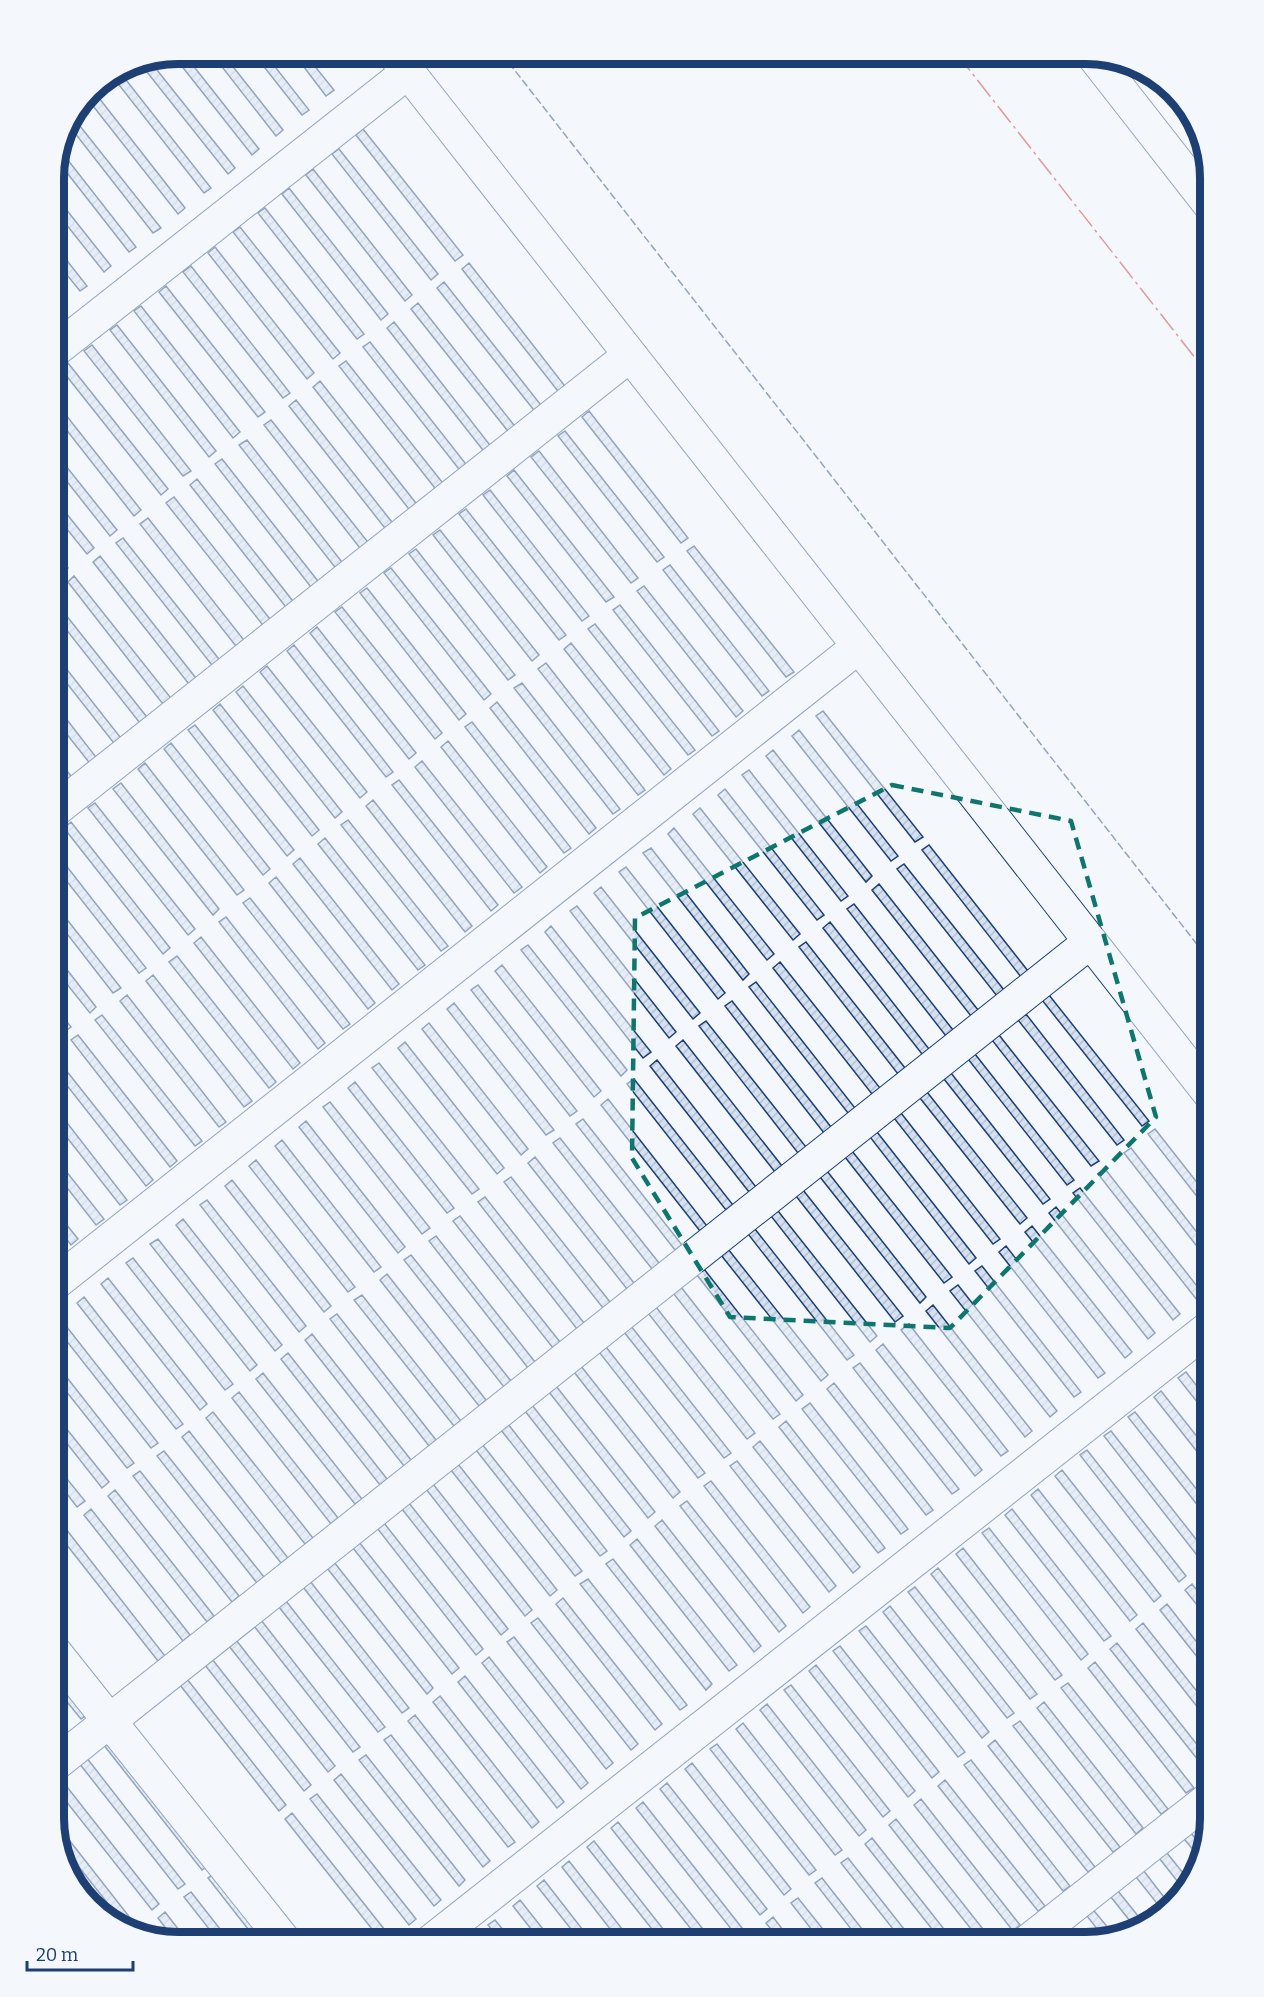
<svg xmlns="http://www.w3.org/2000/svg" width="1264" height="1997" viewBox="0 0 1264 1997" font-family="Bitter,serif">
<defs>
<pattern id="building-hatch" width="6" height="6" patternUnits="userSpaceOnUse" patternTransform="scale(1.5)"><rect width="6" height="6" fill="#d5e0f0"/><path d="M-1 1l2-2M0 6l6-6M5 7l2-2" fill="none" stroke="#b6c1d1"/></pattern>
</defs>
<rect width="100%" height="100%" fill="#f4f7fb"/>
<path fill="url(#building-hatch)" stroke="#1d3f73" stroke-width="1.5" d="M184,54l75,95 -7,6 -79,-100z
M212,54h11l60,76 -7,6z
M254,54h11l44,56 -7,5z
M294,54h11l29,36 -8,6z
M149,60l86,108 -7,6 -89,-112z
M119,71l92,117 -7,5 -92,-117z
M92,89l93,119 -7,6 -92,-117z
M72,116l89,112 -8,5 -86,-110z
M363,129l100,126 -8,6 -99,-126z
M339,149l99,125 -7,6 -99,-126z
M60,150l76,97 -7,5 -72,-92z
M313,169l99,126 -7,6 -99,-126z
M289,188l99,126 -7,6 -99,-126z
M54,194l57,72 -7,6 -50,-63z
M265,208l99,126 -7,5 -99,-126z
M240,227l100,126 -7,6 -100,-127z
M54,244l33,42 -7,5 -26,-32z
M215,247l99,126 -7,6 -99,-126z
M469,263l99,127 -7,5 -99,-126z
M191,266l99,127 -7,5 -100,-126z
M444,282l100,127 -7,5 -100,-126z
M166,286l99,126 -7,5 -99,-125z
M418,303l99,126 -6,6 -100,-126z
M141,306l99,126 -7,6 -99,-127z
M394,322l99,127 -7,5 -99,-126z
M117,325l99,126 -7,6 -99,-127z
M370,342l99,126 -7,5 -99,-126z
M92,345l99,126 -8,5 -99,-125z
M346,361l100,126 -8,5 -99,-126z
M68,363l100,126 -7,6 -100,-126z
M320,381l99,126 -7,6 -99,-126z
M54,400l87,110 -7,6 -80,-102z
M296,400l99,126 -7,6 -99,-126z
M589,411l99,127 -7,5 -99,-126z
M271,420l100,126 -8,6 -99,-127z
M565,431l99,126 -7,5 -99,-126z
M247,440l98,126 -7,5 -99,-126z
M54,451l63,79 -7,6 -56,-71z
M539,451l99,127 -7,5 -100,-126z
M222,459l99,126 -7,6 -99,-127z
M514,470l100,127 -8,5 -99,-126z
M197,479l99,126 -7,6 -99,-126z
M490,490l99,126 -7,5 -99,-126z
M174,497l99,126 -7,6 -100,-126z
M54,498l40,50 -7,6 -33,-41z
M466,509l100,126 -7,5 -100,-126z
M148,518l99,126 -8,6 -99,-126z
M440,530l99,125 -7,6 -99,-126z
M123,538l99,125 -7,6 -99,-126z
M694,546l100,126 -8,5 -99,-126z
M416,549l99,126 -7,5 -99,-126z
M54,550l14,18 -7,6 -7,-9z
M100,556l99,126 -7,6 -99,-126z
M670,565l99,126 -7,5 -99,-126z
M391,568l100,126 -7,6 -100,-127z
M74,576l100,126 -8,6 -98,-126z
M644,586l99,125 -7,6 -99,-126z
M367,588l99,126 -7,6 -99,-127z
M54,600l96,121 -7,6 -89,-113z
M620,605l99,126 -7,5 -99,-126z
M342,607l100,126 -7,6 -100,-127z
M595,624l100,126 -7,5 -100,-126z
M317,627l99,126 -7,6 -99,-126z
M571,643l100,126 -7,6 -100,-126z
M294,645l99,127 -7,5 -99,-126z
M54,653l70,89 -7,5 -63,-80z
M546,663l99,127 -7,5 -100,-126z
M267,666l100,126 -7,6 -100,-126z
M522,683l98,126 -7,5 -99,-126z
M243,686l99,126 -7,6 -99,-126z
M497,702l99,126 -7,6 -99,-126z
M54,703l45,58 -7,5 -38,-48z
M220,704l99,126 -7,6 -99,-126z
M823,711l100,126 -8,5 -99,-126z
M472,722l99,126 -7,5 -99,-126z
M195,725l99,125 -7,6 -99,-126z
M799,730l99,126 -7,5 -99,-125z
M448,741l99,126 -7,6 -99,-126z
M171,743l99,126 -7,6 -99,-126z
M773,750l99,126 -6,6 -100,-126z
M54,755l21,26 -7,6 -14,-17z
M422,761l100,126 -8,6 -99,-126z
M145,763l99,127 -7,5 -99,-126z
M749,770l99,126 -7,5 -99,-126z
M399,780l99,125 -7,6 -99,-126z
M121,783l98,126 -6,6 -100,-126z
M725,789l99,126 -7,5 -99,-125z
M373,800l99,126 -7,6 -99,-126z
M95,803l100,126 -7,6 -100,-127z
M700,808l100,126 -7,6 -100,-126z
M348,820l100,126 -7,5 -100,-126z
M71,822l99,126 -7,6 -99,-126z
M674,828l100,126 -7,6 -99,-126z
M325,838l100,127 -7,5 -100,-126z
M929,845l99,126 -7,6 -99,-127z
M651,848l98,126 -6,6 -100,-127z
M54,850l92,118 -7,5 -85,-108z
M300,858l99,126 -7,6 -99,-126z
M904,864l100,126 -7,6 -100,-127z
M626,867l99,126 -7,6 -99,-127z
M276,877l99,126 -7,6 -99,-126z
M879,884l99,126 -7,6 -99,-126z
M601,887l99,126 -7,6 -99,-126z
M250,898l100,126 -7,5 -100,-126z
M54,903l67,85 -8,5 -59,-76z
M854,904l99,126 -7,6 -99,-127z
M577,906l99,126 -7,6 -99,-127z
M226,917l99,126 -7,6 -99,-127z
M830,922l99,127 -7,5 -99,-126z
M551,926l100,126 -8,6 -98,-126z
M201,937l99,126 -7,6 -99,-126z
M806,942l99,126 -7,6 -99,-127z
M528,945l99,125 -6,6 -100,-126z
M54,953l42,54 -6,6 -36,-45z
M177,956l99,126 -7,6 -100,-126z
M780,962l100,126 -8,6 -99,-126z
M502,965l99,126 -7,6 -99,-126z
M153,975l99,126 -8,6 -98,-126z
M756,982l99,126 -7,5 -99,-126z
M478,985l99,126 -7,5 -99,-126z
M127,995l99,127 -7,5 -99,-126z
M1049,995l100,126 -7,5 -100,-126z
M732,1001l99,126 -7,6 -99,-127z
M454,1003l100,127 -8,5 -99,-126z
M54,1005l17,22 -7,5 -10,-13z
M1026,1014l98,126 -7,5 -99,-125z
M102,1015l100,126 -7,5 -100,-126z
M706,1021l100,126 -8,6 -99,-127z
M429,1023l99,126 -7,6 -99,-126z
M78,1035l99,126 -7,6 -99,-127z
M999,1035l100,126 -8,5 -99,-126z
M683,1040l99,126 -7,6 -99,-126z
M405,1042l99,126 -7,6 -99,-126z
M975,1054l99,126 -7,5 -99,-126z
M54,1055l99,125 -7,6 -92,-117z
M657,1060l99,127 -7,5 -99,-126z
M379,1063l100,126 -7,5 -100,-126z
M951,1073l99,126 -7,5 -99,-125z
M634,1079l99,126 -7,5 -99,-126z
M355,1082l99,126 -7,5 -99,-125z
M927,1092l100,126 -7,6 -100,-126z
M608,1099l99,127 -7,5 -99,-126z
M330,1102l100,126 -8,6 -99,-127z
M54,1106l73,94 -7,5 -66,-84z
M901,1113l99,126 -7,5 -99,-126z
M583,1119l99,126 -7,5 -99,-126z
M306,1121l99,126 -7,6 -99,-126z
M1155,1129l55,70v14l-62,-79z
M877,1132l99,126 -7,6 -99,-127z
M560,1138l99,125 -7,6 -99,-126z
M282,1140l99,127 -7,5 -99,-126z
M1131,1148l79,101v14l-86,-110z
M852,1151l100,126 -8,6 -99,-126z
M54,1156l50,63 -8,6 -42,-54z
M535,1157l99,126 -7,6 -99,-126z
M256,1160l99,127 -7,5 -99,-126z
M1105,1169l99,126 -7,5 -99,-126z
M827,1171l99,126 -6,6 -100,-126z
M511,1177l99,125 -7,6 -99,-126z
M232,1180l99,126 -7,6 -99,-126z
M1080,1188l100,126 -7,6 -100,-127z
M803,1190l100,126 -8,6 -99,-126z
M485,1197l99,126 -7,6 -99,-127z
M207,1200l99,126 -7,6 -99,-127z
M1056,1207l99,126 -7,6 -99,-126z
M54,1209l24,30 -7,6 -17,-22z
M778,1211l99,125 -7,6 -99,-126z
M460,1216l100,126 -7,6 -100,-127z
M183,1219l99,126 -7,6 -99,-126z
M1032,1226l100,126 -7,6 -100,-126z
M755,1229l99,126 -7,5 -99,-126z
M436,1236l99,126 -7,6 -99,-127z
M158,1239l99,126 -7,6 -100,-127z
M1006,1246l99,127 -7,5 -99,-126z
M728,1249l100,126 -7,6 -100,-126z
M411,1255l100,126 -7,6 -100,-127z
M133,1258l100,126 -8,6 -99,-127z
M982,1266l99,126 -7,5 -99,-126z
M704,1269l99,126 -7,6 -99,-126z
M387,1274l99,126 -7,6 -99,-126z
M108,1278l99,126 -7,6 -99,-126z
M958,1285l99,126 -7,6 -100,-126z
M681,1287l99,127 -7,5 -100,-126z
M362,1295l99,126 -7,5 -100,-126z
M84,1297l99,127 -7,5 -99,-126z
M933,1305l99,126 -7,6 -99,-126z
M656,1307l99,126 -8,6 -99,-126z
M337,1314l99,126 -7,6 -99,-127z
M59,1317l99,126 -7,5 -97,-123v-4z
M909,1324l99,127 -7,5 -100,-126z
M631,1326l100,127 -7,5 -100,-126z
M312,1334l99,126 -7,6 -99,-126z
M883,1344l99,126 -7,6 -99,-126z
M606,1347l99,126 -7,5 -99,-126z
M288,1353l99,126 -7,6 -99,-126z
M1209,1353l1,1v14l-8,-10z
M54,1361l80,102 -7,5 -73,-92z
M860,1363l99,126 -7,5 -99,-126z
M581,1366l99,126 -7,6 -99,-126z
M1186,1372l24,31v15l-32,-40z
M263,1373l99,126 -7,5 -99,-125z
M834,1383l99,127 -7,5 -99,-126z
M556,1386l99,126 -7,6 -99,-126z
M1161,1391l49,62v15l-56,-71z
M239,1392l99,126 -7,6 -99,-126z
M810,1403l98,126 -7,5 -99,-125z
M532,1405l99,126 -7,6 -99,-126z
M213,1412l100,126 -8,6 -99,-126z
M1135,1412l75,94v15l-82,-104z
M54,1413l55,69 -7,6 -48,-61z
M786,1421l99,127 -7,5 -99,-126z
M508,1424l99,127 -7,5 -99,-126z
M189,1431l99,127 -7,5 -99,-126z
M1111,1431l99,126 -7,6 -99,-127z
M760,1441l100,126 -7,6 -100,-126z
M482,1444l100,127 -7,5 -99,-126z
M1087,1450l99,126 -7,6 -99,-127z
M164,1451l100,126 -7,6 -100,-127z
M737,1461l99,125 -7,6 -99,-126z
M54,1463l31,38 -8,6 -23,-30z
M458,1464l99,126 -7,6 -99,-126z
M1062,1470l99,126 -7,6 -99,-126z
M140,1471l99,125 -7,6 -99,-126z
M711,1481l99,126 -7,6 -99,-127z
M433,1484l99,126 -7,6 -99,-127z
M1038,1489l99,126 -7,6 -99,-126z
M115,1490l99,126 -7,6 -99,-126z
M687,1501l99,125 -7,6 -99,-126z
M409,1503l99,126 -7,6 -99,-126z
M91,1509l99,126 -7,6 -99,-126z
M1012,1509l99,127 -7,5 -99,-126z
M662,1520l99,126 -7,6 -99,-126z
M384,1523l99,126 -7,6 -99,-127z
M989,1528l99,126 -7,6 -99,-127z
M66,1529l99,127 -7,5 -99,-126z
M637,1539l100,126 -8,6 -99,-126z
M359,1542l100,126 -7,6 -99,-126z
M963,1548l99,127 -7,5 -99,-126z
M613,1559l99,125 -6,6 -100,-126z
M334,1562l99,126 -6,6 -100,-126z
M938,1568l99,126 -7,5 -99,-125z
M588,1579l99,126 -7,5 -100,-126z
M310,1581l99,127 -7,5 -99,-126z
M1192,1584l18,23v14l-25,-31z
M915,1587l99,126 -7,5 -99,-126z
M563,1598l99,126 -7,6 -99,-126z
M286,1601l99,126 -7,5 -99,-125z
M1167,1604l43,55v14l-50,-63z
M890,1606l99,126 -7,6 -99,-126z
M538,1618l100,126 -7,6 -100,-127z
M261,1620l99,127 -7,5 -99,-126z
M1143,1623l67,85v15l-74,-94z
M866,1626l99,126 -7,5 -99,-126z
M514,1637l99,126 -7,6 -99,-127z
M236,1640l99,126 -7,6 -99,-126z
M1117,1643l93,118v14l-100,-126z
M840,1646l99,126 -7,6 -99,-127z
M489,1657l99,126 -7,6 -99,-126z
M212,1659l99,126 -7,6 -99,-126z
M1095,1662l99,126 -8,5 -98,-125z
M816,1665l99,126 -7,6 -99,-126z
M54,1670l34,44 -7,5 -27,-33z
M465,1676l99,126 -7,6 -99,-126z
M187,1679l99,126 -7,6 -99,-126z
M1068,1683l100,126 -7,5 -100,-126z
M791,1685l99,126 -7,6 -99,-127z
M440,1696l99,126 -7,6 -99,-126z
M1044,1702l99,126 -7,6 -99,-126z
M767,1704l99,126 -7,6 -99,-126z
M415,1715l100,127 -7,5 -100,-126z
M54,1721l10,12 -7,6 -3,-3z
M1020,1721l100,126 -7,5 -100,-126z
M743,1723l99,127 -7,5 -99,-126z
M391,1735l99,126 -7,6 -99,-127z
M110,1738l99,127 -7,5 -99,-126z
M995,1740l100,127 -7,5 -100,-126z
M717,1744l99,126 -7,5 -99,-126z
M366,1755l99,125 -6,6 -100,-126z
M86,1757l99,127 -7,5 -99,-126z
M971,1760l99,126 -7,5 -99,-126z
M692,1763l99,126 -7,6 -99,-126z
M341,1774l100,126 -7,6 -100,-126z
M60,1778l99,126 -7,6 -98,-124v-3z
M945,1780l100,126 -7,5 -100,-125z
M667,1783l100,126 -7,6 -100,-126z
M317,1794l99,125 -7,6 -99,-126z
M921,1799l99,126 -7,6 -99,-126z
M643,1802l99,126 -7,6 -99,-126z
M292,1813l100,126 -5,4h-4l-98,-124z
M896,1819l98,124h-12l-93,-118z
M55,1822l80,102 -7,5 -68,-86z
M618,1822l96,121h-12l-91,-115z
M1187,1828l15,19 -3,10 -19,-23z
M872,1838l83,105h-12l-78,-99z
M594,1841l80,102h-11l-76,-96z
M1163,1848l28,35 -6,8 -29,-37z
M848,1858l67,85h-11l-63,-80z
M569,1861l64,82h-12l-59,-76z
M1140,1866l30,39 -7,6 -31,-39z
M215,1873l56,70h-12l-51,-65z
M822,1878l51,65h-11l-47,-60z
M544,1880l49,63h-11l-45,-57z
M1114,1886l32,40 -5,4 -3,1 -31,-39z
M191,1892l40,51h-11l-36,-46z
M798,1898l36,45h-12l-31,-40z
M520,1900l34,43h-12l-29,-37z
M1090,1906l25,30 -10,3 -22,-28z
M165,1912l24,31h-12l-19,-25z
M773,1917l20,26h-11l-16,-20z
M495,1920l19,23h-12l-14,-18z
M1065,1926l14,17h-12l-9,-12z"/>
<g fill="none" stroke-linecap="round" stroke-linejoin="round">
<g stroke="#1d3f73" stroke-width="35">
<path id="minor" d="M394,54l816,1040
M1092,54l118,151
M54,351l354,-279
M54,811l576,-456
M54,1284l804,-637
M54,1651l232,292
M54,1765l1036,-823
M429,1943l781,-616
M1026,1943l184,-145"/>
</g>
<use href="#minor" stroke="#f4f7fb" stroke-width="33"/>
<path stroke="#1d3f73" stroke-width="1.5" stroke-dasharray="8 3" stroke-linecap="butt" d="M502,54l708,907"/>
<path stroke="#c62828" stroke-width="1.5" stroke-dasharray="21 4.5 3 4.5" stroke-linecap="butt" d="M957,54l253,323"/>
</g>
<path d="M0 0H1264V1997H0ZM892,785l179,36 85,296 -206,211 -220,-11 -98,-159 3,-240z" fill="#f4f7fb" fill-opacity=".55" fill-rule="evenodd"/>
<path fill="none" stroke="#0f766e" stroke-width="4.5" stroke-dasharray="12 8" stroke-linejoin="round" d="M892,785l179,36 85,296 -206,211 -220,-11 -98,-159 3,-240z"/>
<path d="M0 0H1264V1997H0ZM178 64H1086A114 114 0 0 1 1200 178V1818A114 114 0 0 1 1086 1932H178A114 114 0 0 1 64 1818V178A114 114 0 0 1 178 64Z" fill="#f4f7fb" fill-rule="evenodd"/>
<path fill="none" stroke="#1d3f73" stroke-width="8" d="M178 64H1086A114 114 0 0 1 1200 178V1818A114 114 0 0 1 1086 1932H178A114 114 0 0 1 64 1818V178A114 114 0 0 1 178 64Z"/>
<path d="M27 1961v9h106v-9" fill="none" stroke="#1d3f73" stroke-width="3"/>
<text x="36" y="1961" font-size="18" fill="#1d3f73" stroke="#f4f7fb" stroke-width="4.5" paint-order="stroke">20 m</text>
</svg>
